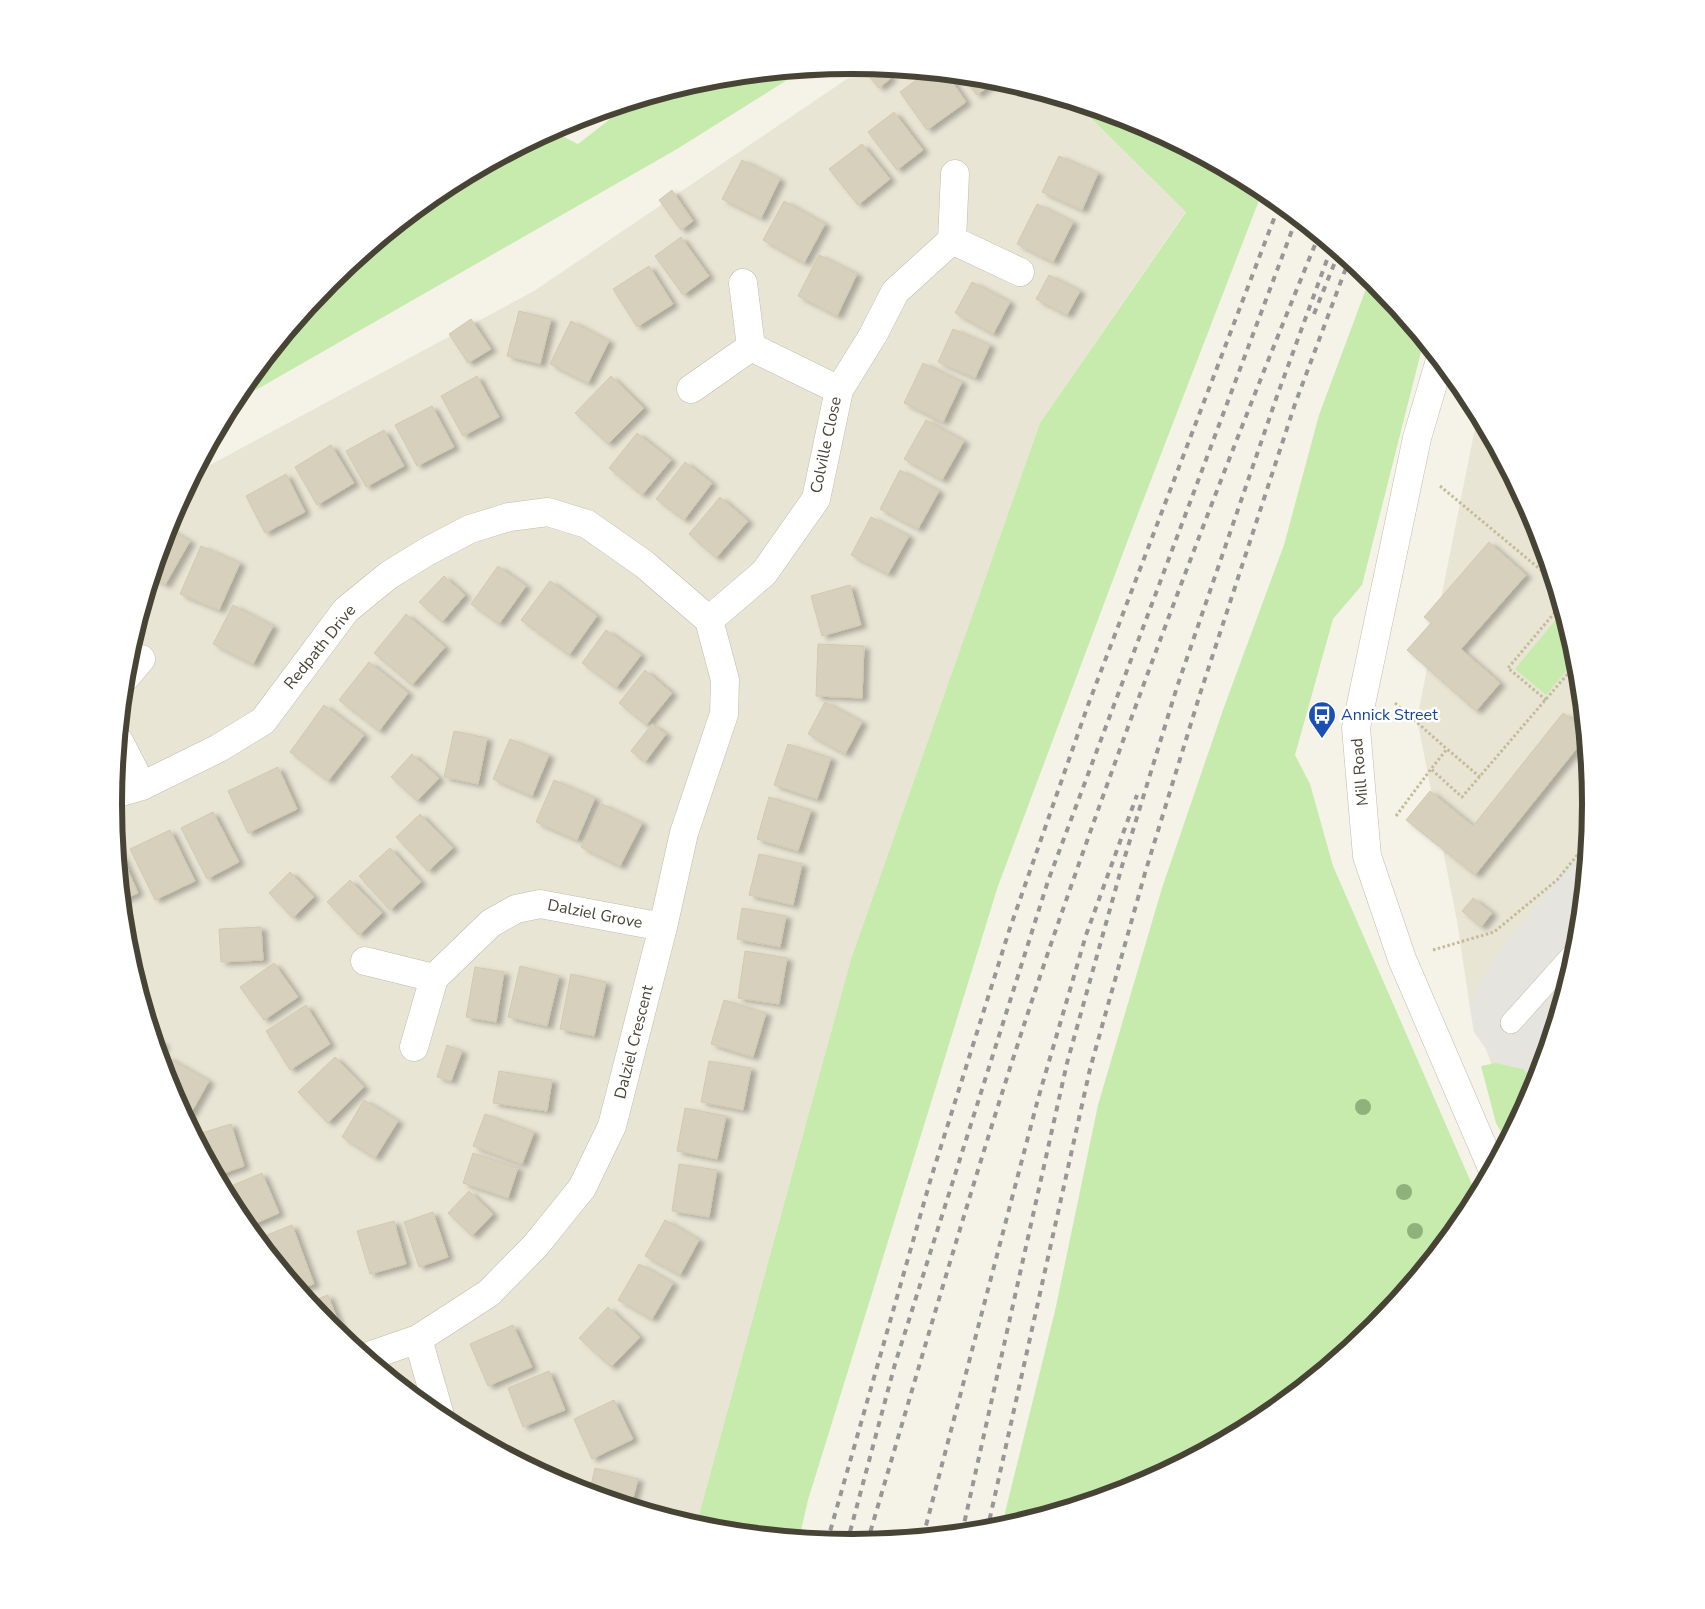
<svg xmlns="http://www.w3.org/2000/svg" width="1705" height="1609" viewBox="0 0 1705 1609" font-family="'Nunito Sans',sans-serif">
<defs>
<filter id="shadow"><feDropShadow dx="5.5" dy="3" stdDeviation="2.5" flood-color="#0004"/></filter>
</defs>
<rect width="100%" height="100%" fill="#f5f2e7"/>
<path fill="#e9e5d5" d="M866,66l131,13 79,24 110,108 -146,212 -189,536 -155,567 -127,-38 -128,-69 -112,-92 -92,-112 -68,-128 -42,-139 -14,-144 14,-144 42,-139 26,-48 339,-182z
M1478,413l58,109 42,139 14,144 -14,144 -42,139 -22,40 -45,-127 -12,-80 -40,-202z"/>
<path fill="#c6ebad" d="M803,70l-126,79 -444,254 5,-10 92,-112 112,-92 110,-58 26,13 54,-42 77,-23z
M1076,103l60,18 127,69 -134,347 -131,349 -190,614 -9,39 -91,-9 -12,-4 155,-567 189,-536 146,-211z
M1370,278l54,62 -62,245 -29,34 -38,136 15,29 23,82 144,330 -10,20 -92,112 -112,92 -128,68 -134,41 54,-218 43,-206 64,-217 62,-181 60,-162 35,-130z
M1563,611l14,47 -31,37 -31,-26z
M1496,1063l27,6 14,13 -30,60 -11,-19 -15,-57z"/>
<path fill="#e5e4df" d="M1588,842l-10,107 -41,133 -14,-13 -27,-6 -22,-31 -5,-29 32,-54z"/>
<path fill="#d7d0bc" stroke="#d2c9ae" filter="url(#shadow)" d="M861,66l22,2 8,10 -12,10z
M927,72l20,2 19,28 -39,28 -27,-38z
M962,76l35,3 -20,16z
M894,112l29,38 -26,20 -29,-38z
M862,144l28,35 -32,26 -29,-36z
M1059,156l39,17 -16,37 -40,-18z
M742,160l38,19 -19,39 -39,-19z
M672,190l21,31 -12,9 -22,-30z
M784,201l41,23 -21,39 -41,-23z
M1037,204l36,18 -20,40 -36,-18z
M681,237l28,39 -26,19 -28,-39z
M819,255l38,19 -20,42 -39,-20z
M649,266l24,38 -36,23 -24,-38z
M1049,275l31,16 -13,24 -31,-16z
M972,282l38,20 -17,32 -38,-21z
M519,311l32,8 -11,45 -33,-8z
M471,319l20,30 -23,14 -19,-29z
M571,321l38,20 -21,42 -38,-19z
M953,329l37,16 -15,33 -37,-16z
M923,363l39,19 -19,40 -39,-19z
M477,376l22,41 -36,19 -22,-40z
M611,376l33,32 -36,36 -33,-31z
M432,406l22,41 -37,19 -22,-41z
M926,420l38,21 -22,39 -38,-21z
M384,430l20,36 -38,21 -20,-36z
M637,433l34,27 -29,35 -33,-27z
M331,445l23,38 -37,22 -22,-38z
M685,462l27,21 -28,37 -28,-21z
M900,470l39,21 -21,38 -38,-20z
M286,474l19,38 -40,21 -19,-37z
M720,497l28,24 -32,37 -27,-24z
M871,517l38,19 -21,38 -37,-19z
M167,528l23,13 -25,44 -13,-8z
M1489,542l37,33 -65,74 39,34 -24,28 -69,-61 24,-27 -7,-6z
M201,546l39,17 -21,47 -39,-16z
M498,566l28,20 -27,38 -28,-20z
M444,576l21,19 -23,27 -23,-20z
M550,581l47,35 -28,39 -48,-35z
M850,585l11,40 -39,11 -11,-40z
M233,605l40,21 -20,38 -40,-20z
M406,614l39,33 -33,38 -38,-32z
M606,630l35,25 -25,33 -34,-25z
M818,644l46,2 -2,52 -46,-2z
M369,662l39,31 -29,38 -40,-31z
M645,670l27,23 -26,32 -27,-22z
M825,702l37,20 -17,32 -37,-20z
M324,705l40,30 -36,46 -38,-29z
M1563,713l22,17v8l-110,137 -69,-55 24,-29 43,35z
M652,724l14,10 -21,28 -14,-11z
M454,731l33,7 -9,46 -34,-7z
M510,739l39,16 -17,41 -39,-17z
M788,744l43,14 -14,41 -43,-14z
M412,754l27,24 -22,23 -26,-24z
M278,767l19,42 -49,24 -20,-42z
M554,780l41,18 -18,42 -41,-18z
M769,797l42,13 -13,41 -41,-12z
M602,804l40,19 -22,43 -39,-19z
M213,812l26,50 -32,17 -26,-51z
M420,814l33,34 -25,23 -32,-34z
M170,830l25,51 -40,19 -25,-51z
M390,848l31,34 -31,28 -31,-34z
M119,850l19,43 -16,7 -4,-49z
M759,854l43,10 -9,41 -44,-10z
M290,872l24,25 -21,21 -24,-25z
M350,880l32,33 -23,22 -32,-33z
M1473,898l19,15 -11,14 -19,-16z
M742,908l44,8 -6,31 -43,-8z
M261,927l2,33 -42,2 -2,-33z
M745,951l42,7 -8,46 -41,-6z
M274,963l24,34 -34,23 -24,-33z
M520,966l39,10 -12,50 -39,-9z
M475,967l29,5 -8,50 -30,-5z
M571,974l35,8 -12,54 -34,-7z
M724,1000l42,13 -13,44 -42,-13z
M306,1005l24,39 -40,26 -24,-39z
M154,1038l10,6 -5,10z
M447,1045l15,6 -11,30 -14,-4z
M167,1057l42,24 -22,39 -18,-33 -7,-22z
M335,1057l29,30 -36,36 -30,-31z
M709,1061l42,7 -8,42 -42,-8z
M499,1071l53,9 -5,31 -54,-8z
M364,1100l34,21 -23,37 -33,-21z
M685,1108l41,8 -9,43 -40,-8z
M485,1114l49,18 -12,32 -49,-18z
M231,1124l13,42 -28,10 -21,-41z
M473,1153l45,15 -10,30 -45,-15z
M679,1164l38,6 -8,47 -37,-6z
M262,1173l17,40 -32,14 -10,-12 -13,-26z
M469,1191l24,23 -21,22 -24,-23z
M433,1212l15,45 -29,10 -15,-45z
M665,1220l34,20 -19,35 -35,-19z
M394,1221l12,43 -36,10 -13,-43z
M292,1225l22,59 -16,5 -41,-50z
M639,1264l34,19 -21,36 -34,-19z
M328,1295l12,32 -7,3 -24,-28z
M608,1307l32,30 -29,30 -32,-29z
M513,1325l19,42 -44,19 -18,-42z
M549,1371l16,39 -42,17 -15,-39z
M614,1400l19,39 -41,20 -18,-40z
M595,1468l43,11 -7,27 -42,-12z"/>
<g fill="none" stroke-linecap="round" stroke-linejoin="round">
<g stroke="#c1bca9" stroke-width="22">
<path id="service" d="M1511,1023l67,-75"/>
</g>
<g stroke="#c1bca9" stroke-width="29">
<path id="minor" d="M955,174l-3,66 68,32
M751,347l88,43
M691,389l60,-42 -8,-64
M709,620l55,-47 52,-74 23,-109 34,-55 22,-43 57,-52
M125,678l16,-19
M119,741l23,45
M114,794l28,-8 77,-38 44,-27 83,-111 43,-35 39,-24 42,-22 39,-12 39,-5 39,12 57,40 65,56
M365,961l69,17 -20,69
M434,978l57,-55 25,-14 24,-5 123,23
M418,1339l23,80
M366,1357l52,-18 71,-46 47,-48 46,-57 30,-62 51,-199 21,-94 40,-119 1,-34 -16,-60"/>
</g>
<g stroke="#c1bca9" stroke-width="29">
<path id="tertiary" d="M1440,360l-23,78 -61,290 11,128 35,103 90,209"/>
</g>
<path stroke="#c3bb99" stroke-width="3" stroke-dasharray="2.5 2.5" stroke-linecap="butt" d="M1440,486l113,94
M1546,700l-38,-32 53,-63
M1395,703l52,46
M1480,777l-33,-28 -16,20 31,28c39,-45 77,-90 116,-135
M1396,816l35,-47
M1433,950l61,-18 63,-52 31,-38"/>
<use href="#service" stroke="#fff" stroke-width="21"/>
<use href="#minor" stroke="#fff" stroke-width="28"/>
<use href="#tertiary" stroke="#fff" stroke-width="28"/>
<path stroke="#979797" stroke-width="4" stroke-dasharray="6 6" stroke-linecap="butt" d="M1314,314l25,-62
M987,1531l103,-462 55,-196 55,-179 95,-290 54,-144
M962,1533l105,-470 55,-197 55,-179 100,-291 55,-150
M923,1537l115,-438 48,-164 51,-140
M827,1542l104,-364 78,-247 79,-226 192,-502
M847,1543l48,-179 153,-483 249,-664
M867,1543c60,-203 118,-406 186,-605 82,-237 171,-472 266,-703"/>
</g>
<g fill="#8eb27c">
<circle cx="1363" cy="1107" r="8"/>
<circle cx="1404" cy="1192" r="8"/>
<circle cx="1415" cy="1231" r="8"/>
</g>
<defs>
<g id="bus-pin" transform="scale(1.4375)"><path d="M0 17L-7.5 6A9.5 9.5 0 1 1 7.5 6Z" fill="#1a4fb4" stroke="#fff"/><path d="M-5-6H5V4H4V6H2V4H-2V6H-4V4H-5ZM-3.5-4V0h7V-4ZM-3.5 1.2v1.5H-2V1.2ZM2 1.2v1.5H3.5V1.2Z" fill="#fff"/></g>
</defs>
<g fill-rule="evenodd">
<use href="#bus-pin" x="1322" y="715"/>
</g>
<g text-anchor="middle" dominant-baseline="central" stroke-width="5" stroke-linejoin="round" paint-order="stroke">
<g font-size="16" fill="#484435" stroke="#fff">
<text transform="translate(826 445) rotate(-78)">Colville Close</text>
<text transform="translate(320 647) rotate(-51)">Redpath Drive</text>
<text transform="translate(1360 772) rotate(-95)">Mill Road</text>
<text transform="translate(595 914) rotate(11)">Dalziel Grove</text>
<text transform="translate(634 1042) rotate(-76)">Dalziel Crescent</text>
</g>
<g font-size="16" fill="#164399" stroke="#fff" text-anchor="start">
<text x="1341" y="715">Annick Street</text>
</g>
</g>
<path d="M0 0H1705V1609H0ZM122 804a730 730 0 1 1 1460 0a730 730 0 1 1-1460 0Z" fill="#fff" fill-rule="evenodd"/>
<path fill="none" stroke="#484435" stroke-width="6" d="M122 804a730 730 0 1 1 1460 0a730 730 0 1 1-1460 0Z"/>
</svg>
